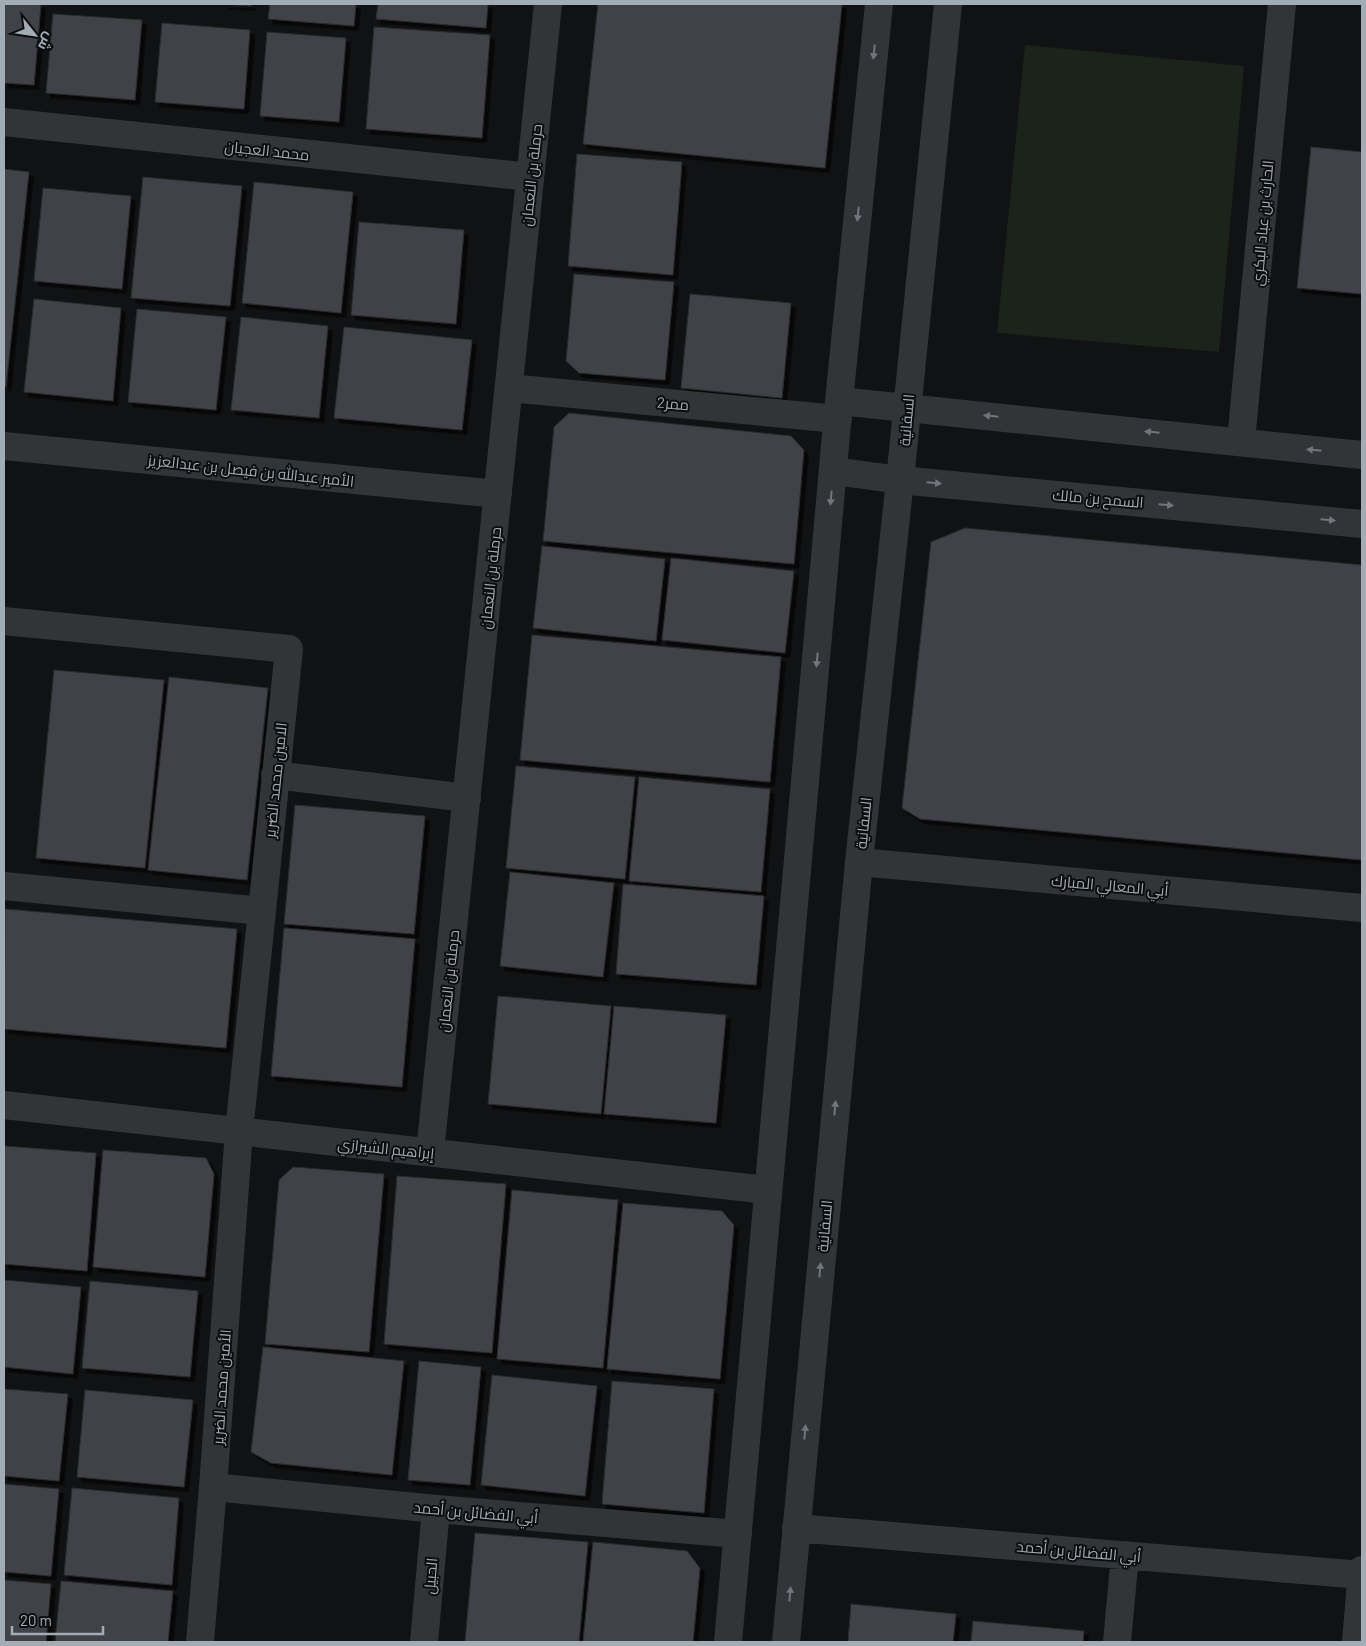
<svg xmlns="http://www.w3.org/2000/svg" width="1366" height="1646" viewBox="0 0 1366 1646" font-family="Barlow,Cairo,sans-serif">
<defs>
<filter id="shadow"><feDropShadow dx="4.5" dy="4.5" stdDeviation="0" flood-color="#0009"/></filter>
</defs>
<rect width="100%" height="100%" fill="#111213"/>
<path fill="#1c231b" d="M1025,45l219,21 -25,286 -222,-19z"/>
<path fill="#404346" stroke="#2b2c2f" filter="url(#shadow)" d="M4,4h37l-7,81 -30,-2z
M224,4h27v2z
M270,4h86l-2,22 -86,-7z
M378,4h110l-2,24 -110,-9z
M598,4h244l-17,164 -242,-24z
M53,14l89,6 -7,80 -89,-7z
M162,23l88,7 -6,79 -89,-7z
M374,27l116,8 -8,103 -116,-9z
M267,32l79,6 -7,84 -79,-6z
M1311,147l51,5v142l-65,-6z
M577,154l105,8 -9,113 -105,-9z
M4,169l25,3 -23,215 -2,-1z
M143,177l99,9 -12,120 -99,-8z
M254,182l99,10 -12,121 -99,-10z
M43,188l88,8 -9,93 -88,-8z
M359,222l105,8 -8,94 -105,-9z
M574,274l100,8 -9,98 -86,-7 -13,-12z
M690,294l101,9 -9,95 -101,-10z
M34,299l87,9 -8,93 -89,-9z
M137,309l89,8 -10,93 -88,-8z
M241,317l87,9 -9,92 -88,-8z
M344,327l128,13 -10,90 -128,-12z
M569,413l222,23 13,14 -10,114 -251,-23 11,-114z
M965,528l397,37v295l-442,-41 -18,-11 29,-266z
M542,546l123,13 -9,82 -123,-13z
M671,558l123,13 -9,82 -123,-13z
M532,635l249,22 -11,125 -250,-22z
M54,670l110,10 -19,188 -109,-10z
M169,677l99,11 -21,192 -99,-10z
M516,766l119,11 -10,102 -119,-11z
M639,777l131,12 -9,103 -132,-11z
M295,805l130,11 -11,118 -130,-10z
M510,872l104,11 -11,94 -103,-11z
M623,884l141,12 -8,89 -140,-11z
M5,909l232,20 -11,119 -222,-19z
M284,928l131,11 -13,148 -131,-11z
M498,996l113,10 -10,108 -113,-10z
M614,1006l112,9 -10,108 -112,-9z
M4,1146l92,7 -9,118 -83,-7z
M103,1150l103,8 8,16 -9,103 -112,-10z
M293,1167l91,7 -15,178 -104,-8 14,-164z
M397,1176l109,8 -14,169 -108,-9z
M512,1190l106,10 -15,168 -106,-9z
M623,1203l99,8 12,14 -14,154 -113,-10z
M4,1280l77,7 -8,87 -69,-7z
M90,1281l108,10 -8,86 -108,-9z
M263,1347l141,14 -12,114 -121,-12 -20,-11z
M419,1361l62,6 -11,118 -62,-5z
M492,1375l105,11 -12,110 -104,-11z
M612,1381l102,8 -10,124 -102,-9z
M4,1389l64,5 -9,87 -55,-5z
M85,1390l108,10 -9,87 -107,-10z
M4,1484l55,5 -8,87 -47,-4z
M72,1488l107,10 -7,87 -108,-10z
M475,1533l113,9 -9,100h-114z
M593,1542l94,9 13,17 -7,74h-110z
M4,1580l47,4 -5,58h-42z
M61,1581l112,10 -5,51h-113z
M851,1604l105,10 -3,28h-105z
M973,1621l111,10 -1,11h-112z"/>
<g fill="none" stroke-linecap="round" stroke-linejoin="round">
<path stroke="#323538" stroke-width="28" d="M4,122l526,55
M509,388l329,31
M839,401l523,54
M1241,441l41,-437
M4,446l494,48
M834,471l66,9 462,44
M4,621l285,28 -27,262
M275,775l192,23
M859,862l503,46
M4,886l258,25 -23,220 -26,356 -13,155
M4,1105l764,85
M430,1152l118,-1148
M213,1487l223,22 302,25
M796,1528l566,47
M424,1642l12,-133
M728,1642l111,-1241 40,-397
M786,1642l73,-780 41,-382 48,-476
M1117,1642l8,-87
M1356,1642l6,-72"/>
</g>
<defs><path id="oneway-solid" d="M-6-.8H1V-3.2L6.5 0L1 3.2V.8H-6Z" transform="scale(1.25)"/></defs>
<g fill="#70767c">
<use href="#oneway-solid" transform="translate(874 52) rotate(96)"/>
<use href="#oneway-solid" transform="translate(858 214) rotate(96)"/>
<use href="#oneway-solid" transform="translate(991 416) rotate(-174)"/>
<use href="#oneway-solid" transform="translate(1152 432) rotate(-174)"/>
<use href="#oneway-solid" transform="translate(1314 450) rotate(-174)"/>
<use href="#oneway-solid" transform="translate(934 483) rotate(5)"/>
<use href="#oneway-solid" transform="translate(831 498) rotate(95)"/>
<use href="#oneway-solid" transform="translate(1166 505) rotate(5)"/>
<use href="#oneway-solid" transform="translate(1328 520) rotate(5)"/>
<use href="#oneway-solid" transform="translate(817 660) rotate(95)"/>
<use href="#oneway-solid" transform="translate(835 1108) rotate(-85)"/>
<use href="#oneway-solid" transform="translate(820 1270) rotate(-85)"/>
<use href="#oneway-solid" transform="translate(805 1432) rotate(-85)"/>
<use href="#oneway-solid" transform="translate(790 1594) rotate(-85)"/>
</g>
<g text-anchor="middle" dominant-baseline="central" stroke-width="4" stroke-linejoin="round" paint-order="stroke">
<g font-size="15" fill="#a2acb4" stroke="#0c0d0e">
<text transform="translate(267 150) rotate(6)">محمد العجيان</text>
<text transform="translate(531 175) rotate(-84)">حرملة بن النعمان</text>
<text transform="translate(1262 223) rotate(-85)">الحارث بن عباد البكري</text>
<text transform="translate(673 403) rotate(5)">ممر2</text>
<text transform="translate(906 420) rotate(-85)">السفانية</text>
<text transform="translate(251 470) rotate(6)">الأمير عبدالله بن فيصل بن عبدالعزيز</text>
<text transform="translate(1098 498) rotate(5)">السمح بن مالك</text>
<text transform="translate(490 578) rotate(-84)">حرملة بن النعمان</text>
<text transform="translate(275 780) rotate(-84)">الامين محمد الضرير</text>
<text transform="translate(863 823) rotate(-84)">السفانية</text>
<text transform="translate(1110 885) rotate(5)">أبي المعالي المبارك</text>
<text transform="translate(448 981) rotate(-84)">حرملة بن النعمان</text>
<text transform="translate(386 1148) rotate(6)">إبراهيم الشيرازي</text>
<text transform="translate(824 1226) rotate(-85)">السفانية</text>
<text transform="translate(221 1387) rotate(-86)">الأمين محمد الضرير</text>
<text transform="translate(476 1512) rotate(5)">أبي الفضائل بن أحمد</text>
<text transform="translate(1079 1551) rotate(5)">أبي الفضائل بن أحمد</text>
<text transform="translate(430 1576) rotate(-85)">الحبيل</text>
</g>
</g>
<rect width="1366" height="1646" fill="none" stroke="#a2acb4" stroke-width="10"/>
<g transform="translate(35 35) rotate(120)" stroke="#0c0d0e" stroke-width="4" paint-order="stroke">
<path d="M0-4L9 19L0 12L-9 19Z" fill="#a2acb4"/>
<text y="-8" font-size="14" font-weight="bold" text-anchor="middle" fill="#a2acb4">ش</text>
</g>
<path d="M12 1626v8h91v-8" fill="none" stroke="#a2acb4" stroke-width="2.5"/>
<text x="20" y="1626" font-size="15" fill="#a2acb4" stroke="#0c0d0e" stroke-width="4" paint-order="stroke">20 m</text>
</svg>
